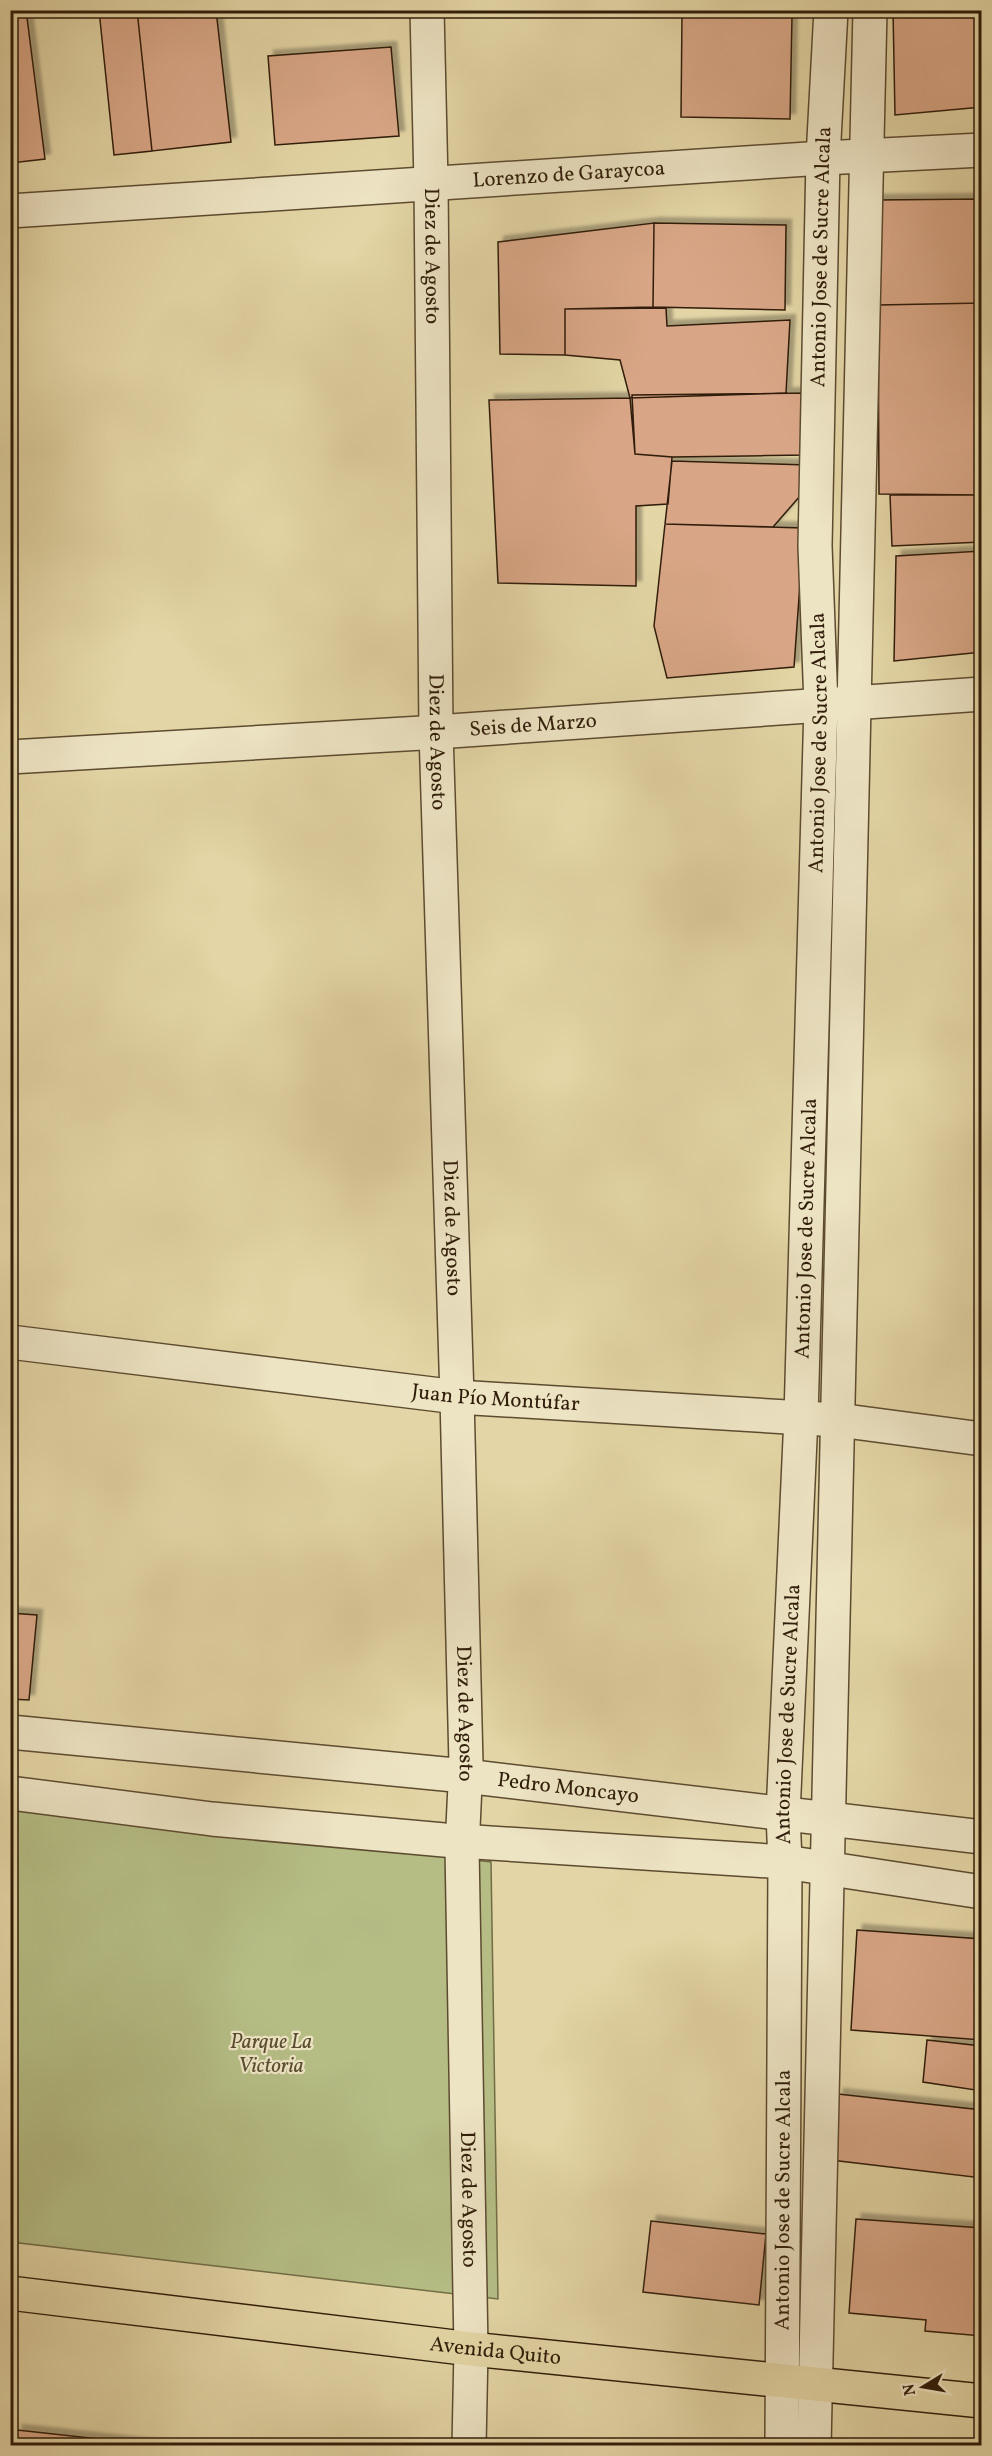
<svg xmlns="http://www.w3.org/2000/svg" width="992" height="2456" viewBox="0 0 992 2456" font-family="Vollkorn,serif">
<defs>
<filter id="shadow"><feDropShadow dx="5.5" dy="-5.5" stdDeviation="1.5" flood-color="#0004"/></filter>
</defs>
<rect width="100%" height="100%" fill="#e3d5a5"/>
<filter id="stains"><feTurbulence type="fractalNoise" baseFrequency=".00333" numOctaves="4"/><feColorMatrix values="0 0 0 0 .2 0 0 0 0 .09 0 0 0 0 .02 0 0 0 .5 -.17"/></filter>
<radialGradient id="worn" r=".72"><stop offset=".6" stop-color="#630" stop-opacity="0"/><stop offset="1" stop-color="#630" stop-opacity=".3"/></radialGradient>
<path fill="#b5bd85" stroke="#726d47" stroke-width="1.5" d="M11,1806l480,56 7,437 -487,-57z"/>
<path fill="#d8a686" stroke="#301d09" stroke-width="1.5" filter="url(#shadow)" d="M10,10h16l19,149 -34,4z
M99,10h38l15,141 -38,4z
M137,10h79l15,132 -79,9z
M893,10h89v97l-87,8z
M682,15l110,1 -2,103 -109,-2z
M391,47l8,89 -124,9 -7,-89z
M982,199v104l-104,2 -1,-105z
M654,223l132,2 -1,85 -132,-3z
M654,223l-1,84 -88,2v46l-65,-1 -2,-112z
M982,303v192l-103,-1 -1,-189z
M666,308l1,18 123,-6 -4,73 -156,5 -10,-38 -55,-5v-46z
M811,393l-2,62 -137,2 -37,-3 -3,-59z
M630,398l5,56 37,3 -4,47 -32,2v80l-138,-3 -9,-183z
M672,461l136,4 -1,23 -34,39 -108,-3z
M890,495h92v47l-90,4z
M665,524l139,4 -10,139 -127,11 -13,-52z
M982,551v101l-88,9 2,-105z
M10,1613l27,2 -8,85 -19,-1z
M857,1930l125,9v101l-131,-10z
M927,2040l55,6v45l-59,-9z
M838,2094l144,16v68l-151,-18z
M856,2219l126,9v108l-57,-5 1,-11 -77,-7z
M651,2221l115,13 -7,71 -116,-13z
M17,2430l146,16h-148z"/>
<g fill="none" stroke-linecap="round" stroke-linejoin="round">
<g stroke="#5d4b30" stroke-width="36">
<g id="minor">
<path id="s1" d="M427,10l4,173 5,549 21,665 9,367 -4,84 9,501 -2,97"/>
<path id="s2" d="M10,211l813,-53 159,-8"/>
<path id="s3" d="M10,757l412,-24 560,-39"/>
<path id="s4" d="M10,1342l447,55 381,23 144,19"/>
<path id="s5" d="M10,1732l455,44 517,61"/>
<path d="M10,1793l202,26 232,21 341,22 197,30"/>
<path id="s6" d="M782,2446l3,-584 -2,-48 18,-397 20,-712 -6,-159 8,-388 8,-148"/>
<path d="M814,2446l56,-2436"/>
</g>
</g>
<g stroke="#301d09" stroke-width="36">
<g id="major">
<path id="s7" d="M10,2293l461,56 511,52"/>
</g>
</g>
<use href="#minor" stroke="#ede4c4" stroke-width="33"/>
<use href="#major" stroke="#e3d5a5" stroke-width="33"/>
</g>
<g text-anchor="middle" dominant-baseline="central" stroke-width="4.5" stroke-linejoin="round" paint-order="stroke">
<g font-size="21" fill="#301d09" stroke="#ede4c4">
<text stroke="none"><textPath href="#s2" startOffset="560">Lorenzo de Garaycoa</textPath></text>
<text stroke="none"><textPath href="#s1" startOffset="246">Diez de Agosto</textPath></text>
<text stroke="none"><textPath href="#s6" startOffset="2190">Antonio Jose de Sucre Alcala</textPath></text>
<text stroke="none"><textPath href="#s3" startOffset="524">Seis de Marzo</textPath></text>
<text stroke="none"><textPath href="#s1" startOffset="732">Diez de Agosto</textPath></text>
<text stroke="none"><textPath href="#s6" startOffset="1704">Antonio Jose de Sucre Alcala</textPath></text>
<text stroke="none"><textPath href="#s1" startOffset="1218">Diez de Agosto</textPath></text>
<text stroke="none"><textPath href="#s6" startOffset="1218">Antonio Jose de Sucre Alcala</textPath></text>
<text stroke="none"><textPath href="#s4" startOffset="489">Juan Pío Montúfar</textPath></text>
<text stroke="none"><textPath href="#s1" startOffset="1704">Diez de Agosto</textPath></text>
<text stroke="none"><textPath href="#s6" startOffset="732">Antonio Jose de Sucre Alcala</textPath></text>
<text stroke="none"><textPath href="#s5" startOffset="561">Pedro Moncayo</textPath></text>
<text stroke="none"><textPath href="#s6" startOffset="246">Antonio Jose de Sucre Alcala</textPath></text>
<text stroke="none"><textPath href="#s1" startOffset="2190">Diez de Agosto</textPath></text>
<text stroke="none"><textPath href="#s7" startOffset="489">Avenida Quito</textPath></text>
</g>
<g font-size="21" font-style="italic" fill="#584d2e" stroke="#ede4c4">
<text x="271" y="2042">Parque La<tspan x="271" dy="24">Victoria</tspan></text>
</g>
</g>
<rect width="992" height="2456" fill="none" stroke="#e3d5a5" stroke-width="36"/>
<rect x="12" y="12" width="968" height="2432" fill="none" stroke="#301d09" stroke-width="3"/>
<rect x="18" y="18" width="956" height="2420" fill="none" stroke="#301d09" stroke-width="1.5"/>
<g transform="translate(923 2387) rotate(259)" stroke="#ede4c4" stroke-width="4.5" paint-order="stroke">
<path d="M0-4.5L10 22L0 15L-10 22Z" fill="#301d09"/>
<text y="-9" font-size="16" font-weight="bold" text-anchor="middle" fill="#301d09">N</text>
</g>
<rect width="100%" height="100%" filter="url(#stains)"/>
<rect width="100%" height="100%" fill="url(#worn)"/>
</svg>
